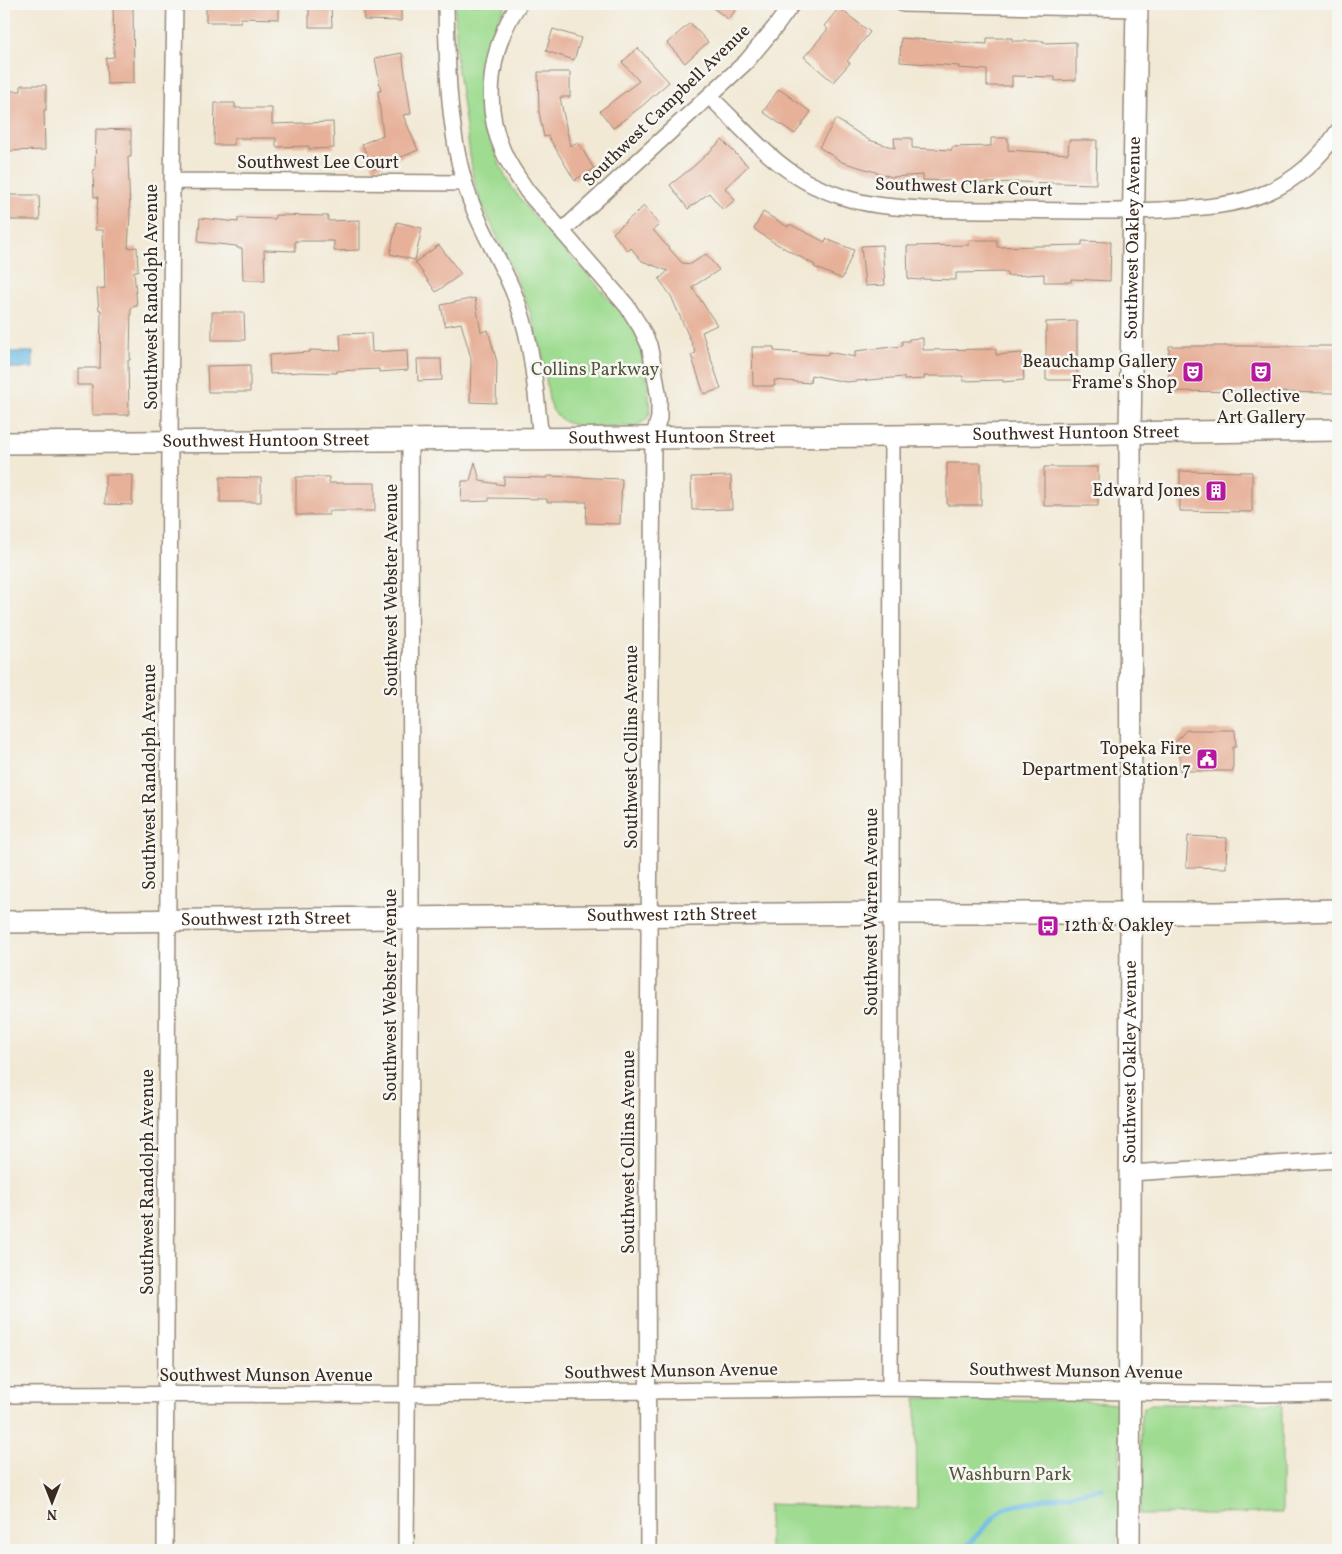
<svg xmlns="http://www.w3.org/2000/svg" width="1342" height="1554" viewBox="0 0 1342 1554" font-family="Vollkorn,serif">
<rect width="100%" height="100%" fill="#f6f6f2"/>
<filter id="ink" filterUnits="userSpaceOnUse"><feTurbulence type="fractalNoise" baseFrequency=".02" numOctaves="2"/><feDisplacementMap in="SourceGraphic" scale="10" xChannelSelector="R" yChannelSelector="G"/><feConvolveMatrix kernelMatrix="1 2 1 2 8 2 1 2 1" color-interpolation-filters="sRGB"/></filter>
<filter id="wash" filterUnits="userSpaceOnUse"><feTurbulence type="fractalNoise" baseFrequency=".0096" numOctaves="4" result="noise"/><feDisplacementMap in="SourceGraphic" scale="20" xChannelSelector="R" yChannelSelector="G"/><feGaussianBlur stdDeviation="1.12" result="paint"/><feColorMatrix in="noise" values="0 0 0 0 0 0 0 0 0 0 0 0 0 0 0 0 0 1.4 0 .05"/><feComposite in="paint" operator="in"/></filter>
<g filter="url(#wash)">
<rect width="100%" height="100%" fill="#f2e9d5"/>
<path fill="#9fdc91" stroke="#6d8358" d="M455,4h52c-16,25 -22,53 -24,82 0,18 3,33 7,49 5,17 10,34 20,49 25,40 66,74 96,112 11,13 25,27 32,42 8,19 11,54 12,75l-4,7 -10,6 -56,1 -15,-5 -5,-4 -7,-7 -4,-11 -6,-43 -13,-45 -16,-39 -34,-73 -7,-24 -16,-111z
M916,1398l170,3 29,3 4,5 1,8v112l-4,21h-347v-46l148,5z
M1151,1404h131v109l-142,2 1,-98 3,-9z"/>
<path fill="#69bae4" stroke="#527281" d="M4,352h29v16h-29z"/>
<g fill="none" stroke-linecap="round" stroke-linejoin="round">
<path stroke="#69bae4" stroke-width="5" d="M963,1550l40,-42 99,-20"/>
</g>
<g id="blocks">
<path fill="#e7b199" d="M113,4h20l1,79 -27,1 -1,-26 8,-1z
M206,4h73v15l-38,-1v4h-35z
M309,4h22l1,23h-23z
M364,4h37v17l-37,-1z
M708,4h33l-13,15z
M839,8l31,24 -23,29 3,2 -17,19 -29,-25 24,-28 -4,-3z
M690,23l18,19 -23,21 -18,-20z
M553,29l28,9 -7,22 -28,-9z
M901,38l86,6v-6h25v3h32v2l32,-1v38l-21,1v-4l-43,-1v10h-25v-16l-29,-2 1,-2 -59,-4z
M638,48l31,34 -27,24 -29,22 -13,-17 39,-30 -17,-19z
M402,53l9,61 -8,1 15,35 -45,19 -11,-25 21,-9 -5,-44h3l-6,-33z
M538,72h32v25h-10l10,49 8,-4 16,27 -18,10 1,1 -2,1 -27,-45 -4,1 -5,-25z
M21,85h25v25h-2l1,40 -41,1v-60h17z
M779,89l32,23 -16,22 -32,-22z
M215,103h20v5h37v16l61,-2 1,26 -25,1v-3l-33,1v-9h-42v7h-20z
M836,119l33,21 26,8 -1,-10h18v10l40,2v-3l39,-1v-8h17v12l60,4 1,-14h28l-1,44 -78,-2 -66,2v-3l-29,-1v-5l-31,2 -50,-15 -23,-15z
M96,129l35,1v27h-3l2,57 -2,34 9,-1 1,24h-4l3,35 -6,1 -1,53h-2l1,55h-37v-30h-15v-17h23l1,-58h-2l-2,-21 8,-1 -2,-58h-8l3,-33h-4l-1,-27h2z
M722,140l26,26 -23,22 10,12 -12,10 -14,-17 -21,16 -18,-24 24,-19z
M5,195h34l1,25h-34z
M644,206l15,19 -6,5 29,33 9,1 15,-10 13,16 -27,17 25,38 -15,7 19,57 -17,5 -13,-39 5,-2 -25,-57 -12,-17 9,-8 -26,-10 -11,-13 -3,3 -15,-18z
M763,212l25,15 1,-3 36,18 1,-3 28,11 -12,29 -28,-12 1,-2 -42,-23 -19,-13z
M275,215l53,1v5l32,-1v30l-26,1v-10h-39v10l-31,-1 1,30h-22l-1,-32h-5v-2l-39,-4 2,-24 38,4v-4l37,1z
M397,222l25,6 -7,32 -25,-6z
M969,240h28v7l85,-2v-4l29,1 -1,39 -39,-2v3h-27v-8l-37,2v-4l-51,1v7l-35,-1v1l-13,-1 -1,-33 62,-1z
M439,245l22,29 -25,18 -21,-30z
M882,245l3,40 -20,1 -4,-40z
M475,298l6,34 7,-2 9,32 -1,41 -26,-1 1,-44 -10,-35 -16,3 -4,-21z
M212,312h32l1,28h-33z
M1077,321v59h-31v-58z
M371,333l1,19 35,-2 1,20 -29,2v-3l-42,2v2l-36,-1 -31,2 -1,-19 41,-3v-2l31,1 -1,-17z
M923,338v12l73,-1v6l26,-2 2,27 -21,2v-2l-40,1v-5h-39l1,3 -21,1v-3l-58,5 -35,-7 -1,8 -36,-3 1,6h-22l-1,-39h22v4l54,4v-3l27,5v-6l47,-5v-5h7v-2z
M1169,346h169v47l-169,-2z
M417,359h24l1,21 -24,1z
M250,365v27h-42l-1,-26z
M475,462l5,19 24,4v-8l43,1v-2l75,3 -2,45 -34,-1 1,-21h-40v-3l-58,-1v3l-28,1 1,-21h8z
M947,463h34v42h-34z
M1044,467h54v39h-54z
M1180,471l72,1v40l-72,-1z
M105,475h28l-1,30 -27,-1z
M731,476l1,33 -40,1 -1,-33z
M220,477l41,1v24h-41z
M296,477h33v6h46v28h-46v4h-33z
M1186,730h49l1,17h-3v24h-53v-25l-5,-3z
M1188,836l39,2 -1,30 -40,-1z"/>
</g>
</g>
<g filter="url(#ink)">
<use href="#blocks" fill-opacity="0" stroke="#968a7a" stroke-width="1"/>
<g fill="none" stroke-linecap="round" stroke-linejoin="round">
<g stroke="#968a7a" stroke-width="18">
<path id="street" d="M446,4c1,57 2,125 19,180 11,38 33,71 48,107 20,47 22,98 28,148
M519,4c-29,42 -37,100 -16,147 6,15 16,27 24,40l100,115 14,22 8,17 5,24 5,30v19l-6,20 -6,752 1,360
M903,4l233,5
M709,96c31,29 59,64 96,85 12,7 26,12 38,16 26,9 52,10 79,12 30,1 60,1 91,1 49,1 98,2 147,0 37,-2 74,-3 108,-18 30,-13 52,-34 70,-61
M172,181l292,2
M562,231l184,-169 30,-36 16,-22
M1130,1173l208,-13
M890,1388l2,-952
M4,1395l402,-1 484,-6 239,4 133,2 76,-1
M165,1550l5,-1109 2,-260 3,-177
M406,1550l5,-631 -1,-479"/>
</g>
<g stroke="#968a7a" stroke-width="24">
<g id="secondary">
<path id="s1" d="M4,443l888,-7 446,-6"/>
<path id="s2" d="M4,922l886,-9h327l121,-3"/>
<path id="s3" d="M1129,1550l2,-636 -1,-482 7,-428"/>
</g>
</g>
<use href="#street" stroke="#fff" stroke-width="15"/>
<use href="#secondary" stroke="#fff" stroke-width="21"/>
</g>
</g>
<defs>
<g id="theatre-square" transform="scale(1.125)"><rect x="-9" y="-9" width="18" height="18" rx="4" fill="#b5179e" stroke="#f6f6f2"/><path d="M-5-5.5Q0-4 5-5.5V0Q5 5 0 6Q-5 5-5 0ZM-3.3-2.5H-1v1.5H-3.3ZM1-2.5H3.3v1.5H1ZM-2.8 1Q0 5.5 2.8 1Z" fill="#fff"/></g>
<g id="building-square" transform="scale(1.125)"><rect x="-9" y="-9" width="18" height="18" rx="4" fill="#b5179e" stroke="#f6f6f2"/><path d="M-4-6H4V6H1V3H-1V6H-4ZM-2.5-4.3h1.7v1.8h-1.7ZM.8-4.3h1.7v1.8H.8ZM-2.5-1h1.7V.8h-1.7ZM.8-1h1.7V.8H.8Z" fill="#fff"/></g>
<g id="civic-square" transform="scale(1.125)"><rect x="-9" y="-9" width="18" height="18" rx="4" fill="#b5179e" stroke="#f6f6f2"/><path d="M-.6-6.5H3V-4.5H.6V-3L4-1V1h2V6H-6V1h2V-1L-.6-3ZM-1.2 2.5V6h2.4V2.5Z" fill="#fff"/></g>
<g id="bus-square" transform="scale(1.125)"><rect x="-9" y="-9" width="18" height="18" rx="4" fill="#b5179e" stroke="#f6f6f2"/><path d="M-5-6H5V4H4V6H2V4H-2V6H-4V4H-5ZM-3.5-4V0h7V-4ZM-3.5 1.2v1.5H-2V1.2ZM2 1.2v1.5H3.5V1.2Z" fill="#fff"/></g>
</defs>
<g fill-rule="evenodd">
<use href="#theatre-square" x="1193" y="372"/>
<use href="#theatre-square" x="1261" y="372"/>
<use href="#building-square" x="1216" y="491"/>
<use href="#civic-square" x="1207" y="759"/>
<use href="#bus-square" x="1048" y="926"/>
</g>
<g text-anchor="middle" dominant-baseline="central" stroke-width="5" stroke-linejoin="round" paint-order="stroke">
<g font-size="18" fill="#3b2a1e" stroke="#f6f6f2">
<text transform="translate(667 106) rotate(-44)">Southwest Campbell Avenue</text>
<text x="318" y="163">Southwest Lee Court</text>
<text transform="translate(964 188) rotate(2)">Southwest Clark Court</text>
<text stroke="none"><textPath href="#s3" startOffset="1312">Southwest Oakley Avenue</textPath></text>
<text transform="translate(152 297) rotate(-90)">Southwest Randolph Avenue</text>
<text stroke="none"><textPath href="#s1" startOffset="1072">Southwest Huntoon Street</textPath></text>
<text stroke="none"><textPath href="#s1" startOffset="668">Southwest Huntoon Street</textPath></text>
<text stroke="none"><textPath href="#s1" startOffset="262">Southwest Huntoon Street</textPath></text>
<text transform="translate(392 590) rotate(-90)">Southwest Webster Avenue</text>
<text transform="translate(632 747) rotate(-90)">Southwest Collins Avenue</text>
<text transform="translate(150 777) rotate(-90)">Southwest Randolph Avenue</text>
<text transform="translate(872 912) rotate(-90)">Southwest Warren Avenue</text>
<text stroke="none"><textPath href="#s2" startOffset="668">Southwest 12th Street</textPath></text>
<text stroke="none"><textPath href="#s2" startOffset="262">Southwest 12th Street</textPath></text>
<text transform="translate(391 995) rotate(-90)">Southwest Webster Avenue</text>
<text stroke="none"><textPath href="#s3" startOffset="488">Southwest Oakley Avenue</textPath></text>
<text transform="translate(629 1152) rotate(-90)">Southwest Collins Avenue</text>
<text transform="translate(148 1182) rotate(-90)">Southwest Randolph Avenue</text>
<text transform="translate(671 1372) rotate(-1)">Southwest Munson Avenue</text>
<text transform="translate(1076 1372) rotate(1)">Southwest Munson Avenue</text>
<text x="266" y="1376">Southwest Munson Avenue</text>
</g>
<g font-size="18" fill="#3b2a1e" stroke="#f6f6f2" text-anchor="end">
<text x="1177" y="362">Beauchamp Gallery<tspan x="1177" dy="21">Frame's Shop</tspan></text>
<text x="1261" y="397" text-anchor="middle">Collective<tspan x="1261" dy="21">Art Gallery</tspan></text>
<text x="1200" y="491">Edward Jones</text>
<text x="1191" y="749">Topeka Fire<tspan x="1191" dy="21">Department Station 7</tspan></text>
<text x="1064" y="926" text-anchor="start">12th &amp; Oakley</text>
</g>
<g font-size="18" fill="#54563b" stroke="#f6f6f2">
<text x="595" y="370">Collins Parkway</text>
<text x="1010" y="1475">Washburn Park</text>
</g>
</g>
<rect width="1342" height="1554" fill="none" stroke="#f6f6f2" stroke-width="20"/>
<g transform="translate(52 1502) rotate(180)" stroke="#f6f6f2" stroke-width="4" paint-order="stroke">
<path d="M0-4L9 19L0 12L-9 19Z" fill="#3b2a1e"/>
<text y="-8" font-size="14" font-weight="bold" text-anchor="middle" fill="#3b2a1e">N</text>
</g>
</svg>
